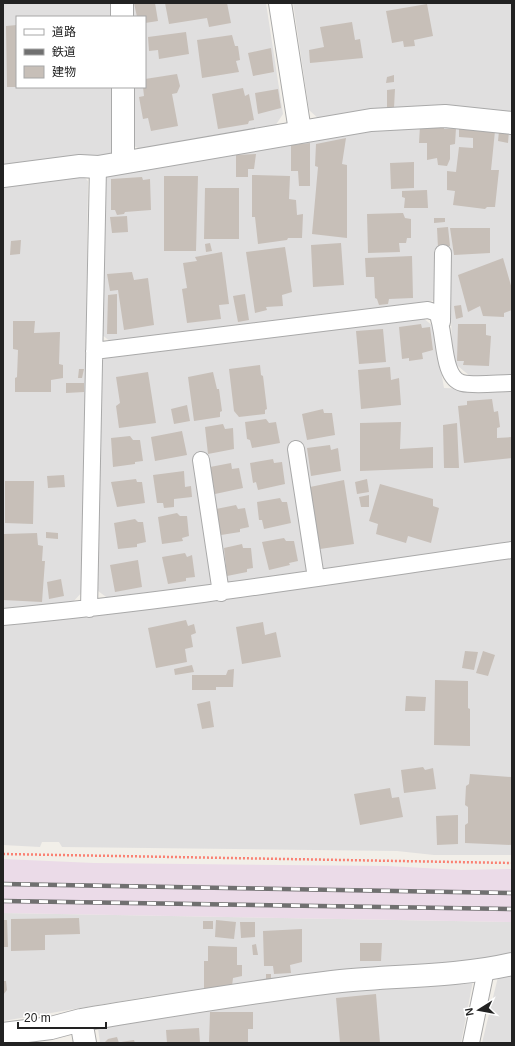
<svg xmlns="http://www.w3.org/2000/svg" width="515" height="1046" viewBox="0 0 515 1046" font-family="Arial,'Noto Sans JP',sans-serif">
<rect width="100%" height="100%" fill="#f2efe9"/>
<path fill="#e0dfdf" d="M3,3h113v14h-99v70h101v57l-8,11 -107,14z
M130,3h136l17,111 -8,12 -134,24 -10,-6v-57h14v-70h-15z
M293,3h219v114l-131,-5 -1,-4 -60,12 -11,-10z
M434,123l78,6v247h-42l-17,-14 -2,-43v-66l-13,47 -327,42 -10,-8 4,-158 258,-45z
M80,173l8,8 -5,410 -11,12 -69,5v-425z
M423,318l10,8 11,62 68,2v152l-403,57 -11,-8 2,-232z
M512,558v297h-78l-37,-4 -335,-4 -3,-5h-17l-2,5 -37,-2v-219l97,-11z
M3,913l509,9v31l-46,9 -314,34 -149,25z
M512,974v69h-30l16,-66z
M473,981l-12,62h-361l-2,-15 206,-34z"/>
<path fill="#ebdbe8" d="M3,859l91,4 293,3 74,4 51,-1v53l-509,-9z"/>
<path fill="#c7bfb8" d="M134,3h21l3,18 -13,2v-6h-8z
M165,3h62l4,20 -22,4 -2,-9 -38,6z
M427,4l6,32 -19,4 1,6 -11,1 -1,-6 -11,2 -6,-32z
M352,22l3,18 5,-1 3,19 -53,5 -1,-13 15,-3 -4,-20z
M17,25v62h-10l-1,-61z
M186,32l3,22 -30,5 -1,-9 -9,1 -1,-14z
M232,35l3,11h3l2,14 -4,1 3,11 -37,6 -5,-38z
M271,48l3,24 -21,4 -5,-23z
M177,74l3,12 -3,7 -5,1 6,32 -27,5 -3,-13 -5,1 -4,-22 5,-1 -1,-9h2v-8z
M394,75v7l-8,1 1,-6z
M243,88l2,8 4,-2 5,26 -5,1 -1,3 -30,5 -6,-35z
M278,89l3,19 -23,6 -3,-21z
M395,89l-1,19h-7v-18z
M444,125v4l12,-1 -1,16 -5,1v14l-3,7 -9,-1 -1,-7 -10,2v-17h-8l1,-17z
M459,127l36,4 -4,39h8l-4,37h-8l-2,2 -32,-4 2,-14 -8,-1v-19l9,1 3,-25 14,1v-10l-14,-1z
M499,131h10l-1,12 -10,-2z
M346,138l-4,26 5,1v73l-35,-4 6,-67 -3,-1 1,-22z
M310,143v43h-11l-1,-15h-7v-26z
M256,154l-2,15h-6v8h-12v-22z
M414,162v26l-23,1 -1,-26z
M252,175l38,1 -1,23 7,1 1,15 6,-1 -1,24h-14l-1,2 -29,4 -3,-27h-3z
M164,176h34l-2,75h-32z
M142,177l1,3 7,-1 1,31 -26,2 -1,2 -7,1 -2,-5h-4v-31z
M205,188h34v51h-35z
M427,190l1,18h-24l1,-10 -3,-1v-6z
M403,213l2,5 6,1v19h-4l-1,5h-7l1,9 -32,1 -1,-39z
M127,216l1,16 -16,1 -2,-16z
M434,218h11v4l-11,1z
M448,227l2,19 -12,2 -1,-20z
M450,228h40v25l-36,2z
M21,240l-1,14 -10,1 1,-14z
M210,243l2,8 -6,1 -1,-8z
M341,243l3,42 -31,2 -2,-42z
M285,247l7,45 -10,3 1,11 -17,1 1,3 -12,3 -9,-61z
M222,252l7,52 -10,1 2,14 -34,4 -5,-34 5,-1 -4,-25 14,-2 -2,-4z
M412,256l1,42 -24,1 -1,5 -9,1 -2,-6 -2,-1 -1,-21h-8l-1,-19z
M503,258l9,31v21l-8,3v4l-21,-1 -3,-10 -12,6 -10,-37z
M132,272l2,8 14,-2 6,47 -30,5 -6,-40 -8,1 -3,-17z
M117,294v40h-10l1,-39z
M245,294l4,26 -11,2 -5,-26z
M461,305l2,12 -7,2 -2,-13z
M13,321h22l-1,12 26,-1 -1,32 4,1v13l-12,2v12h-36v-14l2,-1 1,-27 -5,-1z
M421,324l1,4 8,-1 3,23 -11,3 1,6 -14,2v-3l-7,1 -3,-32z
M458,324h28v11l5,1 -2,30 -26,-1 1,-4h-7z
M383,329l3,33 -27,2 -3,-33z
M260,365l1,10 2,1 4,33 -2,1v4l-26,3 -5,-6 -5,-42z
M390,367l1,13 8,-2 2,27 -40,4 -3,-39z
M79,369h5l-2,9h-4z
M148,372l8,51 -37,5 -3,-22 4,-3 -4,-26z
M213,372l4,17h2l3,22 -2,1v5l-26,4 -6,-44z
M66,383h18v9l-18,1z
M492,399l2,13 4,-1 2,16 -3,1v10l15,-1v21l-48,5 -6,-57 9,-1v-4z
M187,405l3,16 -16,3 -3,-15z
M323,409l1,4h8l3,22 -28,5 -5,-26z
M266,419l3,4 7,-1 4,21 -28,5 -2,-8 -3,-1 -2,-17z
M401,422l-1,27 33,-2v21l-73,3v-48z
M457,423l2,45h-15l-1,-43z
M223,424l2,5 8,-1 1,21 -26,5 -3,-27z
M182,431l5,24 -32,6 -4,-24z
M130,436l3,4h7l3,21 -8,1v2l-22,3 -2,-29z
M330,445l1,5 7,-2 3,23 -30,5 -4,-28z
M273,459l1,4 8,-1 3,22 -27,6 -2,-8 -3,1 -3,-20z
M231,463l1,6 7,-1 4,20 -28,6 -5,-27z
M184,471l1,16 6,-1 1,11 -18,2v8l-10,1 -1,-5h-6l-4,-28z
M64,475l1,12 -17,1 -1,-12z
M136,479l1,3h5l3,21 -28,4 -6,-25z
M367,479l2,13 -12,2 -2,-12z
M344,480l10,64 -34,5 -10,-62z
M5,481h29l-1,43 -28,-1z
M380,484l53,15v7l6,2 -8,35 -23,-7 -2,7 -30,-9 2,-10 -9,-3z
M369,495v12h-8l-2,-10z
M280,498l2,4h5l4,21 -27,6 -2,-9h-3l-2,-18z
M236,505l2,4 7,-1 4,19 -9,2v3l-19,3 -5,-26z
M177,513l3,3h7l2,20 -7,2 1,3 -21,3 -4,-27z
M135,519l3,3h5l3,20 -9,2v3l-19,2 -4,-26z
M46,532l12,1v6l-12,-1z
M37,533l1,12 5,1 -1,15h3l-3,41 -39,-2 1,-66z
M284,538l2,3h8l4,20 -9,2 1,2 -21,5 -7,-28z
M242,544l1,4h8l2,20 -6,1v3l-20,4 -3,-28z
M185,553l2,4 5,-2 3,22 -9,1v3l-18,3 -6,-27z
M138,560l4,27 -27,5 -5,-27z
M61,579l3,17 -15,3 -2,-17z
M186,620l2,6 6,-2 2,9 -5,2 2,12 -8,2 2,13 -31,6 -8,-40z
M263,622l2,13 11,-3 5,25 -39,7 -6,-37z
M465,651l13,1 -4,18 -12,-2z
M483,651l12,4 -7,21 -12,-3z
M192,665l2,7 -19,3 -1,-6z
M234,669l-1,18h-17v3h-24v-15h34l2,-5z
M435,680l33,1v27l2,1v37l-36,-1z
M406,696l20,1 -1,14h-20z
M210,701l4,26 -12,2 -5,-25z
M423,767l2,3 8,-2 3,21 -32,4 -3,-23z
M470,774l41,3 1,68 -47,-2v-18l3,-2v-16l-3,-2 1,-19 3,-2z
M390,788l2,10 7,-1 4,20 -43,8 -6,-31z
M458,815v29l-21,1 -1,-29z
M79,918l1,16 -35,1v15l-34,1v-32z
M3,920h4l1,27h-5z
M216,920l20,2 -2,17 -19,-2z
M203,921h10v8h-10z
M240,922h15v15l-14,1z
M302,929v33l-12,3 1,8 -17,1 -1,-8h-9l-1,-35z
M360,943h22l-1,18h-21z
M256,944l2,11h-5l-1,-10z
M208,946l29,1v18h5v11l-9,2 -1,8 -28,4v-29h4z
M266,974h5v5l-5,1z
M3,981h3l1,9 -4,5z
M376,994l4,49h-40l-4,-45z
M210,1012h43v17h-5v14h-39z
M199,1028l1,15h-33l-1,-13z
M117,1037l2,6h-15l4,-4z
M134,1040l1,3h-14v-1z"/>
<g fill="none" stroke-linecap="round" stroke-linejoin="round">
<g stroke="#a9a9a9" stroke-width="18">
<path id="service" d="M442,322l1,-69
M94,351l334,-41 9,3c9,18 4,65 25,70 12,3 37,0 50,0
M296,449l20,129
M201,460l20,133
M89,609l9,-442
M3,617c171,-16 340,-43 509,-67
M471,1043l15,-73"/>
</g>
<g stroke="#a9a9a9" stroke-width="24">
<path id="minor" d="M122,3v14
M280,3l20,128
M123,87v75
M3,176l77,-10 18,1 273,-47 74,-4 67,7
M81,1020l4,23
M3,1034l48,-6 30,-8c86,-14 173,-29 260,-39 57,-6 115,-4 171,-17"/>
</g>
<path stroke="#fa8072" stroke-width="2.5" stroke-dasharray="2 2" stroke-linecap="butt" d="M3,854l509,9"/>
<use href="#service" stroke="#fff" stroke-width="16"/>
<use href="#minor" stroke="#fff" stroke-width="22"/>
<g stroke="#707070" stroke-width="4.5">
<path id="rail" d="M3,884l509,9
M3,901l509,8"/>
</g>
<use href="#rail" stroke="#fff" stroke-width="3" stroke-dasharray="9" stroke-linecap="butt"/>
</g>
<rect width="515" height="1046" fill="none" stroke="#222222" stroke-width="8"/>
<rect x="16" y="16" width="130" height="72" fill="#ffffff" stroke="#a7a7a7"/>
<rect x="24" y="29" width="20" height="6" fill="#ffffff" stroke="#a7a7a7"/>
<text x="52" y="36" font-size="12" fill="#222222">道路</text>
<rect x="24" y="49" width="20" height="6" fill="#707070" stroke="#a7a7a7"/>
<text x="52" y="56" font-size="12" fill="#222222">鉄道</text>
<rect x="24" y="66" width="20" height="12" fill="#c7bfb8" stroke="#a7a7a7"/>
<text x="52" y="76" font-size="12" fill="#222222">建物</text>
<g transform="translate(479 1010) rotate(259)" stroke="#ffffff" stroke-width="3" paint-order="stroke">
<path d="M0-3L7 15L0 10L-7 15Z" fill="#222222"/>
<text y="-6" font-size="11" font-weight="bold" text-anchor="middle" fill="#222222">N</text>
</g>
<path d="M18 1022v6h88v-6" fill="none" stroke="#222222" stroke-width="2"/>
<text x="24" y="1022" font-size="12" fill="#222222" stroke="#ffffff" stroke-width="3" paint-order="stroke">20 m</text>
</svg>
